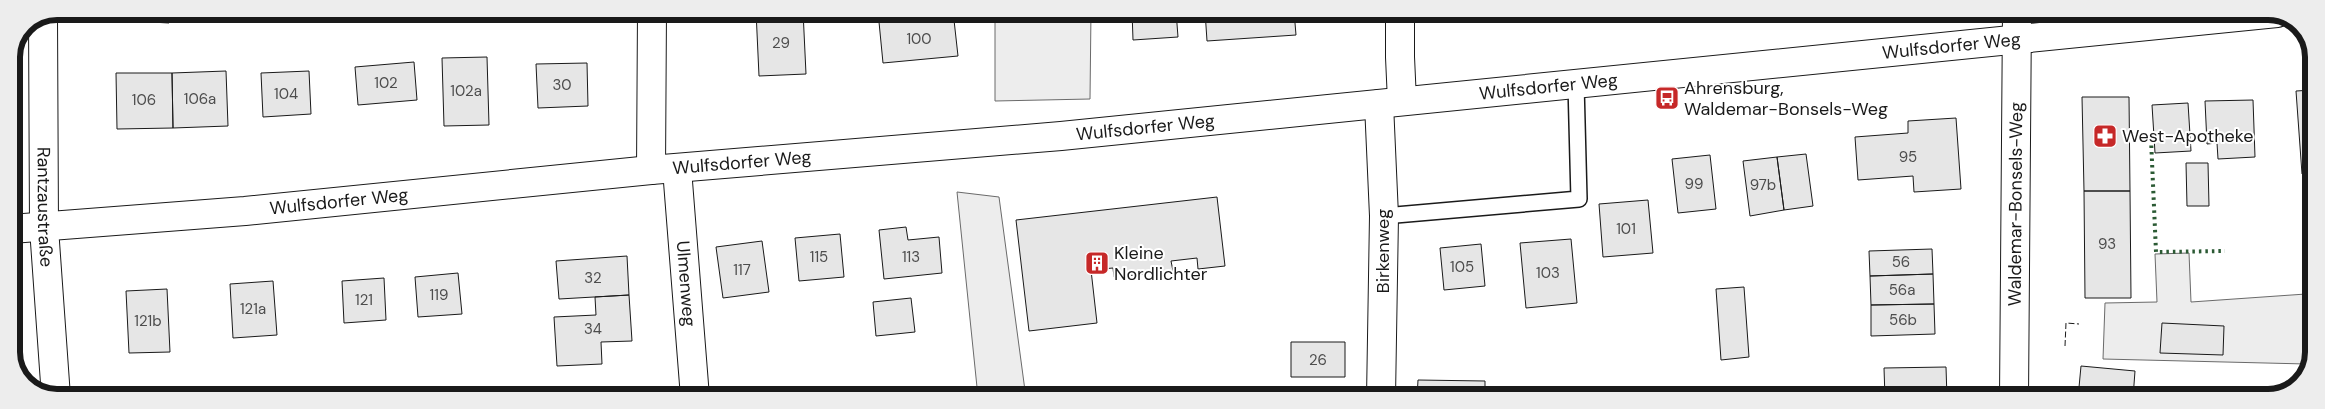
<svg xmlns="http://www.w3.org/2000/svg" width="2325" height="409" viewBox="0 0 2325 409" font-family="'DM Sans',sans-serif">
<rect width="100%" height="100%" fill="#fff"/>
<path fill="#ededed" stroke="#6a6a6a" d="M995,11h96l-1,88 -95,2z
M957,192l42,5 27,201 -48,-1z
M2189,253l2,49 115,-8v70l-203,-5 2,-56 52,-1 -2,-48z"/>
<path fill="#e6e6e6" stroke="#1a1a1a" d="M116,11h54l-1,12 -54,-3z
M519,11h64v2l-64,1z
M756,11h47l3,63 -47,2z
M909,11h44l5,45 -75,7 -4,-41 31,-3z
M1132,11h44l2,26 -45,3z
M1205,11h89l2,24 -89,6z
M487,57l2,68 -45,1 -2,-68z
M414,62l3,38 -59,5 -3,-38z
M587,63l1,43 -50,2 -2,-44z
M226,71l2,55 -55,2 -1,-55z
M309,71l2,43 -48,3 -2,-44z
M116,73h56l1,55 -56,1z
M2313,90v84h-11l-6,-83z
M2082,97h47l1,94h-46z
M2253,100l2,57 -37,2 -1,-16 -10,1 -2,-43z
M2188,103l3,48 -36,2 -3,-48z
M1956,118l5,71 -47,3 -1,-16 -55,4 -3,-43 53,-4v-12z
M1806,154l7,52 -29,4 -7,-53z
M1710,155l6,54 -38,4 -6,-54z
M1777,157l7,53 -34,6 -7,-55z
M2186,163h22l1,43h-22z
M2084,191h46l1,107h-46z
M1217,197l8,69 -27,3 -1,-11 -26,3 2,10 -59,6 -1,-9 -22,2 6,53 -68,8 -13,-111z
M1648,200l5,53 -50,4 -4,-53z
M906,227l2,13 31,-3 3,36 -58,6 -5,-49z
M840,234l4,43 -45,4 -4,-43z
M1571,239l6,64 -51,5 -6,-65z
M762,241l7,51 -46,6 -7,-51z
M1481,244l4,42 -41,4 -4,-42z
M1932,249l1,25 -63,2 -1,-25z
M627,256l2,39 -70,4 -3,-38z
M458,273l4,41 -44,3 -3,-40z
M1933,274l1,30 -63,1 -1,-29z
M384,278l2,42 -42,3 -2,-42z
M273,281l4,54 -44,3 -3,-54z
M1744,287l5,70 -28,3 -5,-71z
M167,289l3,63 -41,1 -3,-62z
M629,295l3,46 -31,1 1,22 -45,2 -3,-49 42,-2 -1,-18z
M911,298l4,34 -39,4 -3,-34z
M1934,304l1,30 -64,2v-31z
M2162,323l62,3 -1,29 -63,-2z
M1291,342h54v35h-54z
M2081,366l54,5 -2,27h-55z
M1946,367l1,31h-62l-1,-30z
M1418,380l67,1v17h-68z"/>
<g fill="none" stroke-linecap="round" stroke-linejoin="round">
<g stroke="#1a1a1a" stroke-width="18">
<path id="service" d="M1384,216l195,-17 -3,-115"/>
</g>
<g stroke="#1a1a1a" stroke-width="30">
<g id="minor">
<path d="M1400,12v45l2,44"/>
<path id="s1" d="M43,17l1,211 12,169"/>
<path d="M1379,104l5,112 -3,182"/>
<path id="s2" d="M677,169l18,228"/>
<path d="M651,170l1,-159"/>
<path id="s3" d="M11,229l234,-18 406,-41 410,-34 1216,-123"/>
<path id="s4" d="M2014,398l3,-386"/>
</g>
</g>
<use href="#service" stroke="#fff" stroke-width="15"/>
<use href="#minor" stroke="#fff" stroke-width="28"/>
<path stroke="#2b5a34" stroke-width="4" stroke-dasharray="2.5 4" stroke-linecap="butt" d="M2151,139l5,113 69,-1"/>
<path stroke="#1a1a1a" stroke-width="1" stroke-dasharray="6 2.5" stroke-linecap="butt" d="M2065,346l1,-23 13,1"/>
</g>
<defs>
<g id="bus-square" transform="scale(1.25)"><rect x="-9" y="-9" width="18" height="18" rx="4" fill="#c62828" stroke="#fff"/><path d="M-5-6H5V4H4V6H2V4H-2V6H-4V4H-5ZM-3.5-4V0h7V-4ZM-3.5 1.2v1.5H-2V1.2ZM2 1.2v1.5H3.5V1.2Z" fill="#fff"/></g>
<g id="pharmacy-square" transform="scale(1.25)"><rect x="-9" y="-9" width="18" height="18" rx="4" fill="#c62828" stroke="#fff"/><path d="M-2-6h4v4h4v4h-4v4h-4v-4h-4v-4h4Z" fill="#fff"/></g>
<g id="building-square" transform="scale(1.25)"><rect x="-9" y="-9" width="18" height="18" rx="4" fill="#c62828" stroke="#fff"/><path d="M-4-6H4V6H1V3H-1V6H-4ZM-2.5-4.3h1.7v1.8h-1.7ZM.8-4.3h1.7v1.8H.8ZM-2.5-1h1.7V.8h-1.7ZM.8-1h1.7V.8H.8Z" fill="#fff"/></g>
</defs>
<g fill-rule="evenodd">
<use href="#bus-square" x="1667" y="98"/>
<use href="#pharmacy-square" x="2105" y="136"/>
<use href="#building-square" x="1097" y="263"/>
</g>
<g text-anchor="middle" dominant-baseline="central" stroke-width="4" stroke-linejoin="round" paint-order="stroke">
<g font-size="15" fill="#4d4d4d">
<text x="919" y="39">100</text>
<text x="781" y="43">29</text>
<text x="386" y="83">102</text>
<text x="562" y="85">30</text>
<text x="466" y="91">102a</text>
<text x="286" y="94">104</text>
<text x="200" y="99">106a</text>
<text x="144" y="100">106</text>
<text x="1908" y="157">95</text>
<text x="1694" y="184">99</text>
<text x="1763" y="185">97b</text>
<text x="1626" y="229">101</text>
<text x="2107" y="244">93</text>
<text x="819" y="257">115</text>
<text x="911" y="257">113</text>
<text x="1901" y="262">56</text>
<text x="1462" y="267">105</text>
<text x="742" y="270">117</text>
<text x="1548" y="273">103</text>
<text x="593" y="278">32</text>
<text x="1902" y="290">56a</text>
<text x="439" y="295">119</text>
<text x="364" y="300">121</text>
<text x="253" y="309">121a</text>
<text x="1903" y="320">56b</text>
<text x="148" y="321">121b</text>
<text x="593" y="329">34</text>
<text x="1318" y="360">26</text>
</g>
<g font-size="18" fill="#1a1a1a" stroke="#fff">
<text stroke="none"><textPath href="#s3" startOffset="1949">Wulfsdorfer Weg</textPath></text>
<text stroke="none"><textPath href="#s3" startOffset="1544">Wulfsdorfer Weg</textPath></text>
<text stroke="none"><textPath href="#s3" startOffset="1139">Wulfsdorfer Weg</textPath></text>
<text stroke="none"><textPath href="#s3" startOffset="734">Wulfsdorfer Weg</textPath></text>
<text stroke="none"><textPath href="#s3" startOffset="329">Wulfsdorfer Weg</textPath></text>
<text stroke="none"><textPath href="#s4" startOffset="194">Waldemar-Bonsels-Weg</textPath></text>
<text stroke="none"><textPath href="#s1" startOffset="190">Rantzaustraße</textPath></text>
<text transform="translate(1383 251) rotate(-90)">Birkenweg</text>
<text stroke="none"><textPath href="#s2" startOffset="115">Ulmenweg</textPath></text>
</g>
<g font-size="18" fill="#1a1a1a" stroke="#fff" text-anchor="start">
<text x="1684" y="88">Ahrensburg,<tspan x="1684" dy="21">Waldemar-Bonsels-Weg</tspan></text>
<text x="2122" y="136">West-Apotheke</text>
<text x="1114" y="253">Kleine<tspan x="1114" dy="21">Nordlichter</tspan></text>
</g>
</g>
<path d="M0 0H2325V409H0ZM57 20H2268A37 37 0 0 1 2305 57V352A37 37 0 0 1 2268 389H57A37 37 0 0 1 20 352V57A37 37 0 0 1 57 20Z" fill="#ededed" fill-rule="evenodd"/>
<path fill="none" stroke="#1a1a1a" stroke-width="6" d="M57 20H2268A37 37 0 0 1 2305 57V352A37 37 0 0 1 2268 389H57A37 37 0 0 1 20 352V57A37 37 0 0 1 57 20Z"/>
</svg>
